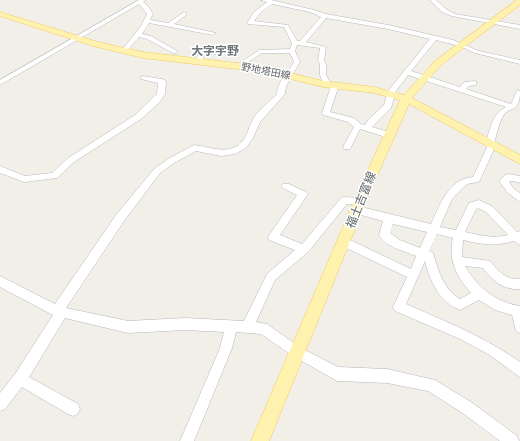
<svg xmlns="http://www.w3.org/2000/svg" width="520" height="441" viewBox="0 0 520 441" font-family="Helvetica,'Noto Sans JP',sans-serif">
<rect width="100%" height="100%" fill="#f1efe8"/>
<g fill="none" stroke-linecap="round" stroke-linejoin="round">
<g stroke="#b5b8bc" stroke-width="1">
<path id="minor" d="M139,0h7l-3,2 5,4 5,8 -3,6 18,3 16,-11 3,2 -1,1 -12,9 42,9 -3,2 -64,-12 -7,11 9,2 26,15v2h-4l-26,-14 -8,-2 -13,15h-4v-2l19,-24 6,-12 -8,-10 -139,81v-5z
M261,0h10l43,10 12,4 62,11 65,15 26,11 41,9v4l-45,-11 -15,-7 -24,-6 -25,31 49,16 4,-5 12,-1v4l-7,1 -3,3 45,15 6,-13h3c0,25 -12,13 -18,27 -4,7 -5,17 -8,25l2,2 -17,37 -12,2 -15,15 -12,28 16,3 13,-27 10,-3 13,6 25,26 3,-1v14l-6,-4c-20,6 -32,3 -51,-1l-1,17 28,4c8,10 16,19 30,18v10c-17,1 -27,-8 -37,-21l-18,-2c13,22 30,36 55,40v27l-4,-2 -4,-16 -17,-5 -16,-10 -19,10c-21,-8 -30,-29 -35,-49l-19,43c41,18 77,32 114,58v15l-32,-23 -28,-15 -65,-28 -2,-4 14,-30 -67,-32 -1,-3 1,-3 4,-1 4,1 63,30 5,-13c-11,-5 -31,-9 -37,-21l4,-14 -29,-8 -2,-3 2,-3 3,-1 74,18c9,-19 17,-45 42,-47l15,-32 -2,-2c4,-14 6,-29 20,-36l-98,-32 -12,16 -5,17 -19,19 20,6 1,2 -1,2 -3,1 -29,-9 -10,20h-6l-1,-2 11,-20 -6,-5 -25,-7 -1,-2 10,-30h6l1,2 -9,27 24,6 7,6 4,1 4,-6 15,-14 4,-14 42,-52 -42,-10 -62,-11 -20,24 20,5 -2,14 2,3v11l5,9 -1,2h-6l-4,-11v-11l-2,-3 2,-13 -23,-3 -2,6 5,11c-5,10 -15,21 -15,32l-25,28 -7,16 -7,10 -11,6 -14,2 -25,-5 -22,12 -14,10 -36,48 -58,87 62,13 57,-3 59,3 23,-47 28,-24 -26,-10 -1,-3 29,-42 -14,-7 -2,-2 2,-2h6l17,8 2,2 -28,41 22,9 40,-47 21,1 2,3 -2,3h-16l-39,48 -33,28 -19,42 11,2 34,24 37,19 49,2 48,11 36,22 46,34 2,5h-19l-39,-29 -33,-21 -41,-8 -50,-2 -44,-25 -32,-22 -25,-2 -4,16 -38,93h-14l40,-93 4,-16 -39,-2 -57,3 -63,-15 -36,59 49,27 2,5 -2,5 -5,2 -5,-2 -46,-27 -17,22 -5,2v-18l15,-19 38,-59 -53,-28v-11l55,28 61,-89 38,-46 14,-10 24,-13 3,-1c17,3 38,11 49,-6 4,-6 5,-12 8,-18 5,-10 17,-19 25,-27 0,-12 11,-22 17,-32l-4,-9h-28l-20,13 -5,-1 22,-15 31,-1 2,-6 -8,-16 -36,-3 -1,-1 7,-11 13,-10zM272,4l38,8 11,5 -21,24h-3l-9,-16 -34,-4 7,-9zM478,208l8,4 22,23c-15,4 -29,0 -43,-3l11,-23zM393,224l34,8 -7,16 -20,-8 -10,-7zM437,234l16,4c-5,22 3,38 18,55l-11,6c-16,-10 -21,-26 -26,-43l-1,-3 -4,-2z
M430,0h6l10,9 9,5 65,11v4l-68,-13 -10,-4z
M204,48l15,4 -3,2 -10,-1 -6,10h-4l-1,-1 5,-11z
M143,76l19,3 4,2 -1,13 -6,9 -18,16 -67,43 -17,16 -33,4 -24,-9v-7l25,10 27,-3 16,-15 67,-43 22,-21 1,-11 -17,-4v-2z
M508,174l12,2v7l-6,-2h-5l4,7 7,5v9l-13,-10 -8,-11 6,-6z"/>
</g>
<g stroke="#f2c960" stroke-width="1">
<path id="major" d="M517,0h3v5l-79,60 -29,33 108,57v9l-111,-60 -36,81 -104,256h-18l110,-256 39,-85 -26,-7 -51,-6 -61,-15 -119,-14 -50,-12 -93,-30v-4l98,30 45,10 119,14 61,15 51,6 30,8 31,-34z"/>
</g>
<use href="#minor" fill="#fff" fill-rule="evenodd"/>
<use href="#major" fill="#fff2af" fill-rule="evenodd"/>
</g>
<g text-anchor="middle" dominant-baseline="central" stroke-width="3" stroke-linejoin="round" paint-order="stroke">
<g font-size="10" fill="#5f6368" stroke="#fff">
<text transform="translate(266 71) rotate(11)">野地塔田線</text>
</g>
<g font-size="12" font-weight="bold" fill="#70757a" stroke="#fff">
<text x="215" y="51">大字宇野</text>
</g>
<g font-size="12" fill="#5f6368" stroke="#fff">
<text transform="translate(361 200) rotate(-68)">福土吉富線</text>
</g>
</g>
</svg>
